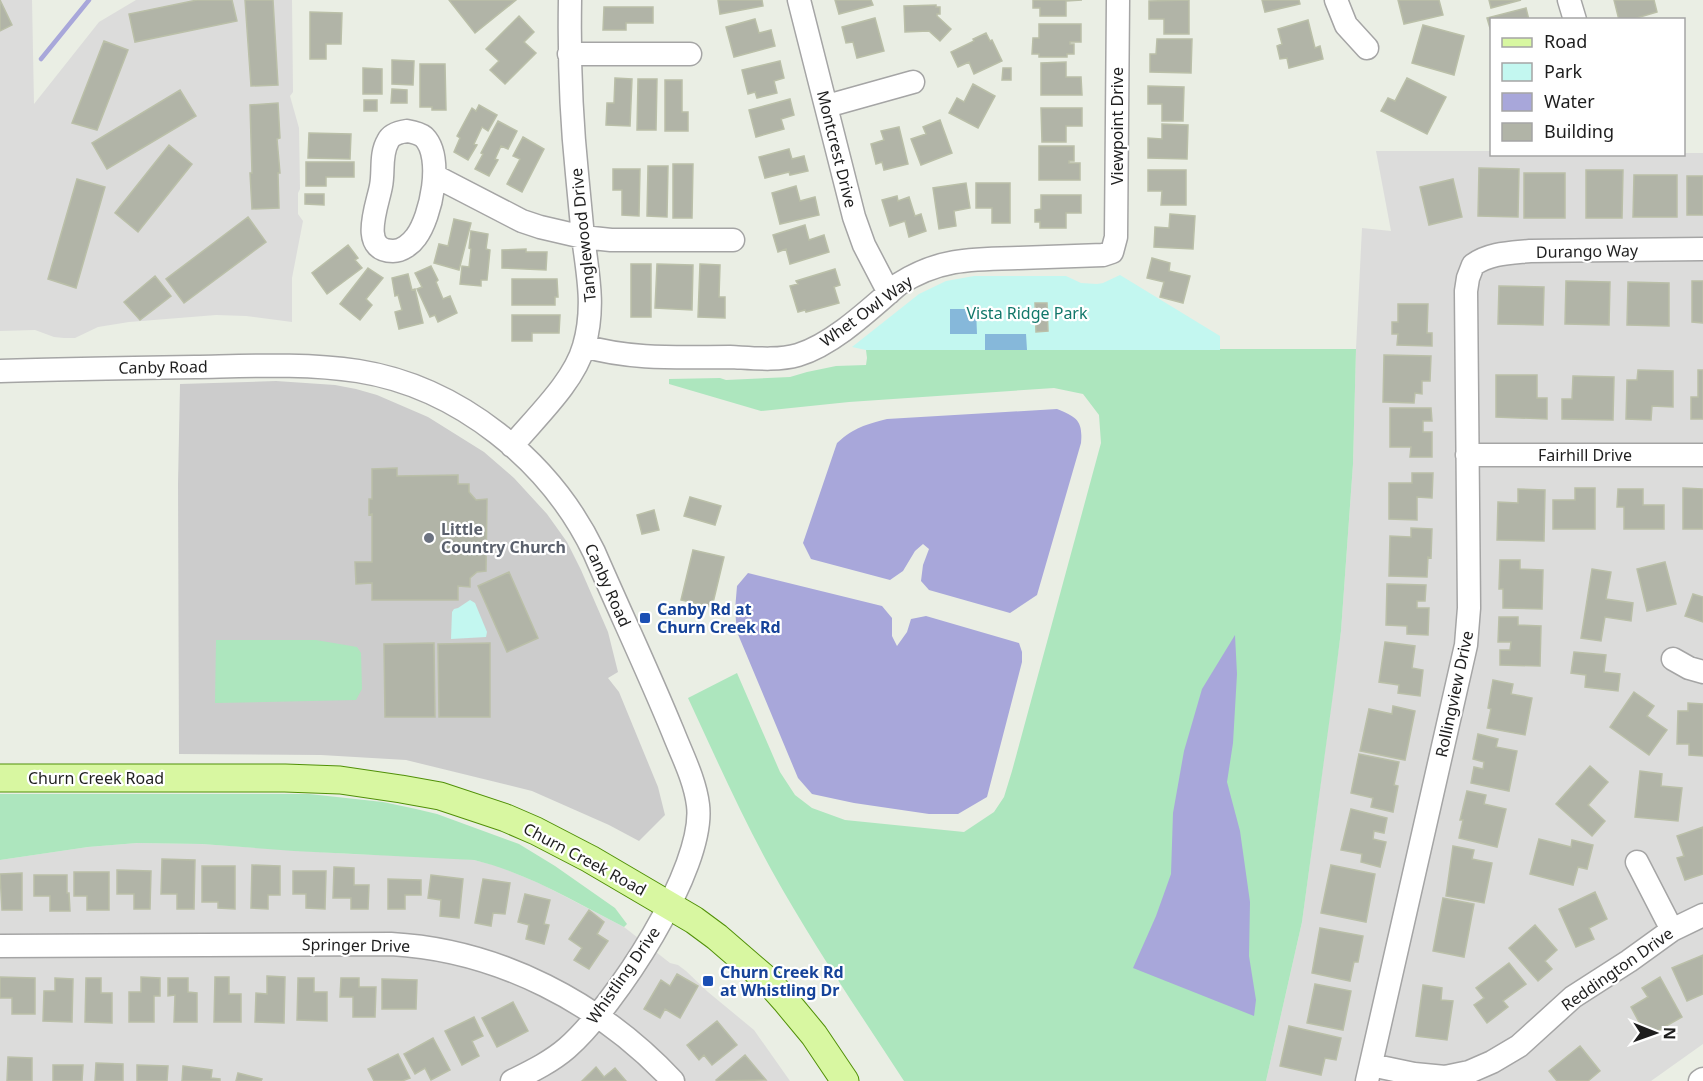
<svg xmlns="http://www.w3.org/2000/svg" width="1703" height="1081" viewBox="0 0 1703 1081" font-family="'Noto Sans',sans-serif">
<rect width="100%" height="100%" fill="#eaeee4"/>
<path fill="#dcdcdb" d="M0,0h32l2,104 65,-82 37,-22h156l1,92 -3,4 9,32 1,61 -2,4v21l5,7 -11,57v44l-46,-6 -30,-1 -87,7 -31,5 -23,11h-11l-10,-1 -19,-7 -35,1z
M1376,151h115l1,3h192v-1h19v891l-52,37h-385l36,-159 39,-291 12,-167 3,-115 6,-121 29,3z
M137,843l65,1 148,10 94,3 30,3 24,6 43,18 83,43 46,36 8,2 8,6 22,21 46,38 36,51h-790v-221l88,-13z"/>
<path fill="#ccc" d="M276,381l59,4 21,4 21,6 51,22 56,35 30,26 33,36 20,28 14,28 27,62 10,40 -10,6 11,14 39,95 7,28 -26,26 -30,-16 -77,-34 -126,-31 -85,-5 -142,-1 -1,-270 2,-100z"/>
<path fill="#ade6be" d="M1153,349h203l-3,115 -12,167 -7,56 -32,235 -36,159h-362c-45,-69 -92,-138 -132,-210 -31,-56 -57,-115 -84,-173l49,-25 43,99 15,23 17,13 33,12 119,12 30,-20 10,-15 8,-26 89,-328 -2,-28 -16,-21 -29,-6 -205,14 -88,9 -92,-27v-5l51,-1 6,2 64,-3 17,-5 29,-6 30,-1 1,-7 -1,-8z
M216,640h100l41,7 4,6 1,36 -6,11 -141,3z
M0,794h309l74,8 33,7 21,5 82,30 36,22 60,42 12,16 -3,3c-49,-25 -96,-54 -150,-67l-180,-9 -92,-7 -65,-1 -49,4 -88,13z"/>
<path fill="#c3f7f0" d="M1120,275l100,61v14h-354l-14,-3 67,-53 27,-13 28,-5h92l15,7 16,1 6,-1z
M470,600l5,3 12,29 -1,5 -35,2 1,-27 2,-3 4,-1z"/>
<path fill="#86b8da" d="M950,309h26l1,25h-27z
M985,334h41l1,16h-42z"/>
<path fill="#a8a7da" d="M1057,409c20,8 26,12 24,34l-44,152 -27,18 -81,-23 -8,-9 2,-16 6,-16 -6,-5 -8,7 -12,20 -13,9 -79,-21 -8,-16 34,-100c18,-16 28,-18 50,-24z
M748,573l134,33 10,12v18l5,10 10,-14 4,-13 15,-3 93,27 3,9v10l-35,135 -29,17h-29l-75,-11 -42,-9 -14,-16 -61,-146 -2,-22 2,-24z
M1235,635l2,39 -4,69 -6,39 13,49 10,71 -1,54 7,44 -2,16 -121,-48 23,-52 15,-42 2,-61 11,-62 18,-62z"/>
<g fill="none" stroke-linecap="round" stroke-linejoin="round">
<path stroke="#a8a7da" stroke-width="4.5" d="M41,59l48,-59"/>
</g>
<path fill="#b1b4a7" stroke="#babfa8" stroke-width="1.5" d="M0,0l12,25 -12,6z
M197,0h35l5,21 -102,21 -6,-28z
M245,0h28l5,85 -27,1z
M449,0h67l-41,33z
M718,0h44l1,6 -43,8z
M835,0h36l2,5 -34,9z
M1033,0h49l-16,1v15h-26v-8h-7z
M1189,0v34h-25v-15h-15v-18z
M1262,0h37l1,4 -35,8z
M1398,0h41l4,15 -39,9z
M1489,0h32l-30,8z
M1614,0h40l3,12 -27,8h-11z
M936,5v2h4v7h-3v2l14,13 -11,12 -11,-10 -24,1 -1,-26z
M604,7h49v16h-27v7h-23z
M1526,8l3,12h-37v15l-5,-17z
M310,12l32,1 -1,31h-15v15h-16z
M519,16l15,16 -10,10 12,11 -31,31 -15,-14 9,-9 -13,-12z
M875,18l9,33 -27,7 -4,-16 -7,1 -4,-16z
M755,19l4,14 12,-3 4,16 -41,11 -8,-30z
M1308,20l7,28 5,-2 3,13 -34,9 -2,-10 -7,1 -3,-13 5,-2 -4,-15z
M1039,24h42v18h-11v2h4v10h-7v3h-28v-3h-7l1,-16h6z
M1423,25l41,11 -10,39 -42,-12z
M986,33l4,8 2,-1 10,21 -28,13 -5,-12 -11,5 -7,-15 23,-11 -1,-2z
M1157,39h35l-1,34 -41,-1v-18h6z
M104,41l24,9 -31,80 -25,-7z
M392,60l22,1 -1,24 -21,-1z
M780,61l4,17 -10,3 3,12 -20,5 -2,-6 -7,2 -6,-24z
M1066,62v15h15l1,18h-41v-32z
M420,64h25l1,46h-14v-3h-12z
M363,68l19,1v25h-19z
M1003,68h8v12h-9z
M615,78l17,1 -2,47 -24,-1 1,-22h7z
M1407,78l39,19 -19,37 -46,-23 7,-13 7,3z
M638,79h19l-1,51h-19z
M665,80h17v32h6v19h-23z
M973,84l22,12 -17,32 -29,-15 8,-15 7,4z
M1148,86l36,1 -1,34h-21v-17h-14z
M392,89l15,1v13h-16z
M180,90l16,26 -89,53 -15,-26z
M790,99l4,16 -13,4 3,10 -28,8 -7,-27z
M364,100h13v11h-13z
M278,103l2,35 -3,1 3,34h-2l1,35 -27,1 -2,-36h2l-2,-68z
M479,105l18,10 -9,16 -6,-4 -8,17 3,1 -9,15 -14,-8 6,-14 -3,-2 15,-28 4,3z
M1041,108h41v18h-16v16h-24z
M940,120l12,33 -31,12 -10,-26 15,-5 -3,-7z
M498,121l19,10 -9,18 -7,-3 -6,13 3,1 -9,16 -14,-7 8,-15 -2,-1z
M1162,124l26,1 -1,34 -39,-1v-20l14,1z
M899,127l9,37 -24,6 -2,-8 -6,2 -5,-20 13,-4 -3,-9z
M309,133l42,1 -1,25 -42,-1z
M523,137l21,12 -22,43 -15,-8 13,-25 -7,-3z
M169,145l23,19 -54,68 -23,-19z
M1039,146h35v15h-5v2h11v17h-41z
M789,149l3,10 12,-3 4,15 -18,4 -1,-3 -24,6 -6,-21z
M306,162h48v15h-28v9h-20z
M673,164h20l-1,54h-19z
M648,166h20l-1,51 -20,-1z
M1479,168l40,1 -1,48 -40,-1z
M613,169h27l-1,47 -17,-1v-25h-9z
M1148,170h38v35h-25l1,-14h-14z
M1586,170h37l-1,48h-36z
M1524,173h41v45h-41z
M1634,175h43v42h-44z
M1687,176h16v39h-16z
M77,179l28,8 -29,101 -28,-9z
M1453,179l9,38 -33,8 -9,-38z
M966,183l4,25 -16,3 2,15 -17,3 -6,-41z
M976,183h34v40h-18v-15h-16z
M796,186l4,15 15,-4 4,18 -39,9 -8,-31z
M305,194h19v11l-19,-1z
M1041,195h40v18h-15v15h-26v-6h-5v-12l6,-1z
M897,196l1,5 11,-4 6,19 6,-2 5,17 -17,6 -4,-16 -15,5 -8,-26z
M1170,214l25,2 -2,33 -39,-2 1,-20 14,1z
M248,217l18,25 -82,61 -18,-24z
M454,219l17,4 -12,47 -25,-7 5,-19 9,2z
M805,225l4,15 15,-5 5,17 -39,12 -4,-15 -8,3 -5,-17z
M471,231l17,3 -2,15 4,1 -3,30h-6v6l-21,-2 2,-18 7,1 2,-18 -2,-1z
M348,245l10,13 -3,2 7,8 -35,26 -15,-21z
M526,249v3h21l-1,18 -44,-2v-18z
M1152,258l18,5 -1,8 21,5 -7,27 -23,-6 4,-15 -17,-4z
M631,264h20v53h-20z
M657,264l36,1 -1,45 -37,-2z
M700,264l20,1 -1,32h6v21l-27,-1z
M431,266l7,14 -2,2 7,17 7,-3 7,17 -19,9 -3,-7 -5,2 -13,-28 5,-2 -7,-14z
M368,268l15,10 -17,21 6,6 -12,15 -20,-16z
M835,269l5,16 -6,2 5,16 -33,9 -1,-2 -7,2 -8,-26 8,-2 -2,-3z
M408,274l4,16 3,-1 8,34 -24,6 -4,-17 7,-2 -4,-15 -3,1 -3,-18z
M155,276l16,20 -31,24 -16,-18z
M512,279h45l1,18h-3v8h-43z
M1566,281l44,1 -1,43 -44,-1z
M1692,281h11v42l-11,-1z
M1628,282l41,1v43l-42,-1z
M1499,286l45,1 -1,38 -45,-1z
M1035,303h12l1,28 -12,1z
M1398,304h30l-1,29h5v13l-35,-1 1,-11h-6v-12h6z
M512,315h48l-1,18h-27v8h-20z
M1384,355l47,1 -1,25h-8v13l-7,-1 -1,10 -31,-1z
M1638,370l35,1v36l-21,-1 -1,14 -25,-1 1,-39h10z
M1698,370h5v49h-12v-22h7z
M1496,375h41v23h10v21l-51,-2z
M1573,376l41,1 -1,43 -51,-1v-20h10z
M1390,408h41l1,13h-9v11h9v25h-22l1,-10h-21z
M397,468v8l61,-1v9h11v8l7,8 11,-1 -1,72 -9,1 -7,6v9l-12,-1v14h-86v-17l-16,1 -1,-22h17v-48l-3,1v-16h3v-30z
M1412,473h21l-1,25 -15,-1v23l-28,-1v-36h23z
M1575,488h20v41h-42v-29h22z
M1683,488l20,1v40h-20z
M1518,489l27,1 -1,51 -47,-1 1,-38 20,1z
M1618,489h25v16h21v24h-40v-22h-7z
M690,497l31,9 -6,19 -31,-9z
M654,510l5,20 -17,4 -5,-19z
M1411,528l21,1 -1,29 -3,-1 -1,20 -38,-1 1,-40 21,1z
M693,550l31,7 -12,50 -31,-7z
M1500,560h20v9l23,1 -1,39 -39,-1v-19h-4z
M1665,562l11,42 -29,7 -10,-42z
M1592,569l19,3 -5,27 27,4 -2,18 -26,-4 -4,24 -20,-3z
M509,572l29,66 -31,14 -29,-66z
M1387,584l39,1 -1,16h-8v7h12l-1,27 -21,-1v-8l-21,-1z
M1693,594l10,3v25l-18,-6z
M1499,617h19v8l23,1 -1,40 -40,-1v-15h10l1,-8h-13z
M1385,642l30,4 -3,22 11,2 -3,26 -22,-3 1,-8 -20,-3z
M434,643l1,74h-50l-1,-73z
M490,643v74h-51l-1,-73z
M1574,652l32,3 -2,17 16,2 -2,17 -33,-4 1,-12 -15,-2z
M1493,680l20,4 -2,10 21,4 -7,37 -38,-7 4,-19 -3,-1z
M1634,692l20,14 -7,10 20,14 -18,25 -39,-28z
M1688,703l15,1v52l-14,-1v-11h-12l1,-33h10z
M1393,706l22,5 -10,49 -45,-9 9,-42 23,5z
M1478,734l20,5 -2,8 21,4 -8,40 -38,-8 3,-16 9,2 1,-7 -11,-3z
M1359,754l40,8 -5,23 4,1 -5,26 -22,-5 2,-9 -22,-5z
M1590,766l18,16 -20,23 17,16 -13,15 -36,-32z
M1640,771l22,3 -1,12 21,2 -4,33 -43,-4z
M1467,791l19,4 -2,9 22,5 -9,38 -38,-9 4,-18h-3z
M1351,809l36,9 -3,15 -10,-2 -1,8 13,3 -6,25 -19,-5 1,-8 -21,-4z
M1703,827v47l-18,6 -8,-22 7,-2 -7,-20z
M1539,839l32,8 1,-7 21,5 -6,24 -9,-2 -5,18 -43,-11z
M1453,846l21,4 -2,9 20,4 -8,40 -38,-7z
M162,859l33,1 -1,49h-17v-15h-16z
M252,865l28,1v29h-12v14l-17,-1z
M1331,865l44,9 -9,48 -45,-9z
M202,866h33v43l-17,-1v-6h-16z
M334,867l20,1v17h15l-1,24h-17v-11h-18z
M117,870l34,1 -1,38h-16v-15h-17z
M293,871h33l-1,38 -19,-1v-14h-13z
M74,872h35v38h-22v-14h-13z
M22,873v37h-20l-2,-36z
M34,875h33v18h2l1,18h-20v-15h-16z
M431,875l32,4 -4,39 -19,-2 1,-16 -13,-2z
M388,879l33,1v15h-16v14h-17z
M483,879l27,4 -5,31 -12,-1 -2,13 -16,-3z
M1595,892l12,27 -18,9 5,11 -18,8 -17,-38z
M525,894l25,6 -6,24 5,1 -5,19 -18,-5 3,-14 -11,-3z
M1443,898l31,6 -10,53 -31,-6z
M589,910l15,12 -7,12 11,7 -19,28 -15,-9 8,-12 -13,-9z
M1535,925l22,25 -12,11 7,8 -14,12 -29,-33z
M1320,928l43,8 -5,26h-4l-4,19 -38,-8z
M1703,955v39l-16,7 -15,-33z
M1509,963l17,21 -23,17 5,6 -21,16 -13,-18 10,-7 -8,-10z
M677,974l21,12 -18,32 -15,-9 -5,9 -16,-9 17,-29 9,6z
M267,976l18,1 -1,46 -29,-1 1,-29 11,1z
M0,977l35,1v36h-23v-16h-12z
M141,977l19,1v18h-6v26h-25v-30h12z
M215,977h14v17h12v28h-27z
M1660,977l22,40 -35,20 -16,-30 17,-10 -6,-9z
M55,978l18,1 -1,43 -29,-1 1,-30h11z
M86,978h15v15h11v30l-27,-1z
M168,978h20v14l9,1v29h-23l1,-27 -7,1z
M298,978h16v14h13v29l-30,-1z
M341,978h18v9h17l-1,30h-22v-20h-13z
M382,979l35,1 -1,29h-34z
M1315,984l36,7 -8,39 -36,-7z
M1423,985l19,3 -1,12 12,1 -6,39 -31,-4z
M513,1002l15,29 -31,16 -15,-29z
M474,1017l9,19 -11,5 7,15 -17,9 -17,-34z
M717,1021l20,24 -25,20 -8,-10 -5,5 -12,-15z
M1289,1026l52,12 -5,22 -11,-2 -4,17 -41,-9z
M433,1038l17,32 -19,10 -6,-12 -10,6 -11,-20z
M1580,1046l20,25 -12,10h-31l-8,-10z
M398,1054l12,24 -8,3h-28l-6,-12z
M745,1055l21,25 -49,1 -1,-1z
M8,1057l24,1v23h-25z
M96,1063l27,1v17h-28z
M53,1065h30l-1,16h-29z
M137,1065l31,1 -1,15h-30z
M183,1066l29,4 -1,8 9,1v2h-38z
M596,1067l8,10 11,-9 11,13h-44z
M238,1073l24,6 -1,2h-25z"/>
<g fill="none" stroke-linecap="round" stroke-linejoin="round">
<g stroke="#a5a5a5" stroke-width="25">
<path id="minor" d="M799,0l55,217 10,28 25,48
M1336,0l10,25 21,23
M1569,0l6,20
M569,54h121
M827,106l86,-24
M407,131c6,1 12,2 17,6 20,20 7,80 -8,100 -5,7 -14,14 -23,14 -35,0 -15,-47 -12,-65 3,-14 -1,-32 7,-45 3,-7 12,-9 19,-10z
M435,176l87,45 18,6 43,10 28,3h122
M584,346c47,14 97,11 146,11 22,1 47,4 68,-2 36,-11 73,-47 101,-71 41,-26 74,-25 120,-26 28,-1 56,-2 84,-3l9,-3 4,-15 2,-237
M0,371c65,-2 130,-3 195,-4 54,-1 110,-4 163,4 101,16 192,90 236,181 26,60 54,119 79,180 9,23 22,48 25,73 8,63 -84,202 -131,243 -16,14 -37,24 -55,33
M512,446c24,-29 62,-64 72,-100 11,-38 4,-71 -1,-109 -2,-21 -4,-42 -6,-63 -6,-58 -8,-116 -7,-174
M1467,455h236
M1673,659l16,9 14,4
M1637,862l35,68
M0,946l391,-2c108,6 209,59 282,137
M1371,1065l43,9 31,3 24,-5 23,-10 27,-16 54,-49 56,-36 43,-31 31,-15
M1367,1081l99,-436 3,-37 -3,-317 2,-13 5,-13c17,-12 37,-12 57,-14l173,-2
M1700,1081l3,-2"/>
</g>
<g stroke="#519008" stroke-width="29">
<path id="major" d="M0,778h285l55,2 61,9 39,7 66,22 30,13 54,28 104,61 23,17 51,44 17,19 29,35 31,46"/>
</g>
<use href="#minor" stroke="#fff" stroke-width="22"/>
<use href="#major" stroke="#d8f7a1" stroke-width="27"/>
</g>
<circle fill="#6b7280" stroke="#fff" stroke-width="2" cx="429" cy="538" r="6"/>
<g fill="#1a4fb4" stroke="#fff" stroke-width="2">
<rect x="639" y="612" width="12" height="12" rx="3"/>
<rect x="702" y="975" width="12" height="12" rx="3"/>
</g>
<g text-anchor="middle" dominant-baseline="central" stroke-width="4.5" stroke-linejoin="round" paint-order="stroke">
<g font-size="16" fill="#1e1e1e" stroke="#fff">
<text transform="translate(1117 126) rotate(-90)">Viewpoint Drive</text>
<text transform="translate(837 149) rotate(76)">Montcrest Drive</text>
<text transform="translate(583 235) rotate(-96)">Tanglewood Drive</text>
<text transform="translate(1587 251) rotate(-1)">Durango Way</text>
<text transform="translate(866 311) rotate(-36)">Whet Owl Way</text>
<text transform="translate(163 367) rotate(-1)">Canby Road</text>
<text x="1585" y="455">Fairhill Drive</text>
<text transform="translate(608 585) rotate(66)">Canby Road</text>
<text transform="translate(1454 694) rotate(-78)">Rollingview Drive</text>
<text x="96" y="778">Churn Creek Road</text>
<text transform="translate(585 859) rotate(28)">Churn Creek Road</text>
<text transform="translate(356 945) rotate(1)">Springer Drive</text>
<text transform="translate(1617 969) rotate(-35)">Reddington Drive</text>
<text transform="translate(623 975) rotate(-55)">Whistling Drive</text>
</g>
<g font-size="16" fill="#11776a" stroke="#fff">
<text x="1027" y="313">Vista Ridge Park</text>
</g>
<g font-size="16" font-weight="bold" fill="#5b616d" stroke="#fff" text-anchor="start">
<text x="441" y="529">Little<tspan x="441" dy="18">Country Church</tspan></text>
</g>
<g font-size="16" font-weight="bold" fill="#164399" stroke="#fff" text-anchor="start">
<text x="657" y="609">Canby Rd at<tspan x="657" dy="18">Churn Creek Rd</tspan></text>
<text x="720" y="972">Churn Creek Rd<tspan x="720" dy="18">at Whistling Dr</tspan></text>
</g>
</g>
<rect x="1490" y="18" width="195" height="138" fill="#ffffff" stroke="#a5a5a5" stroke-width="1.5"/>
<rect x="1502" y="38" width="30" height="9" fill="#d8f7a1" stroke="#a5a5a5" stroke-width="1.5"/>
<text x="1544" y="48" font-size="18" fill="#1e1e1e">Road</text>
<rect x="1502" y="63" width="30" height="18" fill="#c3f7f0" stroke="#a5a5a5" stroke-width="1.5"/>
<text x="1544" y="78" font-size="18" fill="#1e1e1e">Park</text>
<rect x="1502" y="93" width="30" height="18" fill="#a8a7da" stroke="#a5a5a5" stroke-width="1.5"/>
<text x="1544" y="108" font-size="18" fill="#1e1e1e">Water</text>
<rect x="1502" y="123" width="30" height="18" fill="#b1b4a7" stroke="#a5a5a5" stroke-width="1.5"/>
<text x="1544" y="138" font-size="18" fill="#1e1e1e">Building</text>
<g transform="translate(1655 1033) rotate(91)" stroke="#ffffff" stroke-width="4.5" paint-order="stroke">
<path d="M0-4.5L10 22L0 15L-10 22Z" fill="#1e1e1e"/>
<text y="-9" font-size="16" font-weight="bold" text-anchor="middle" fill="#1e1e1e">N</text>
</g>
</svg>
